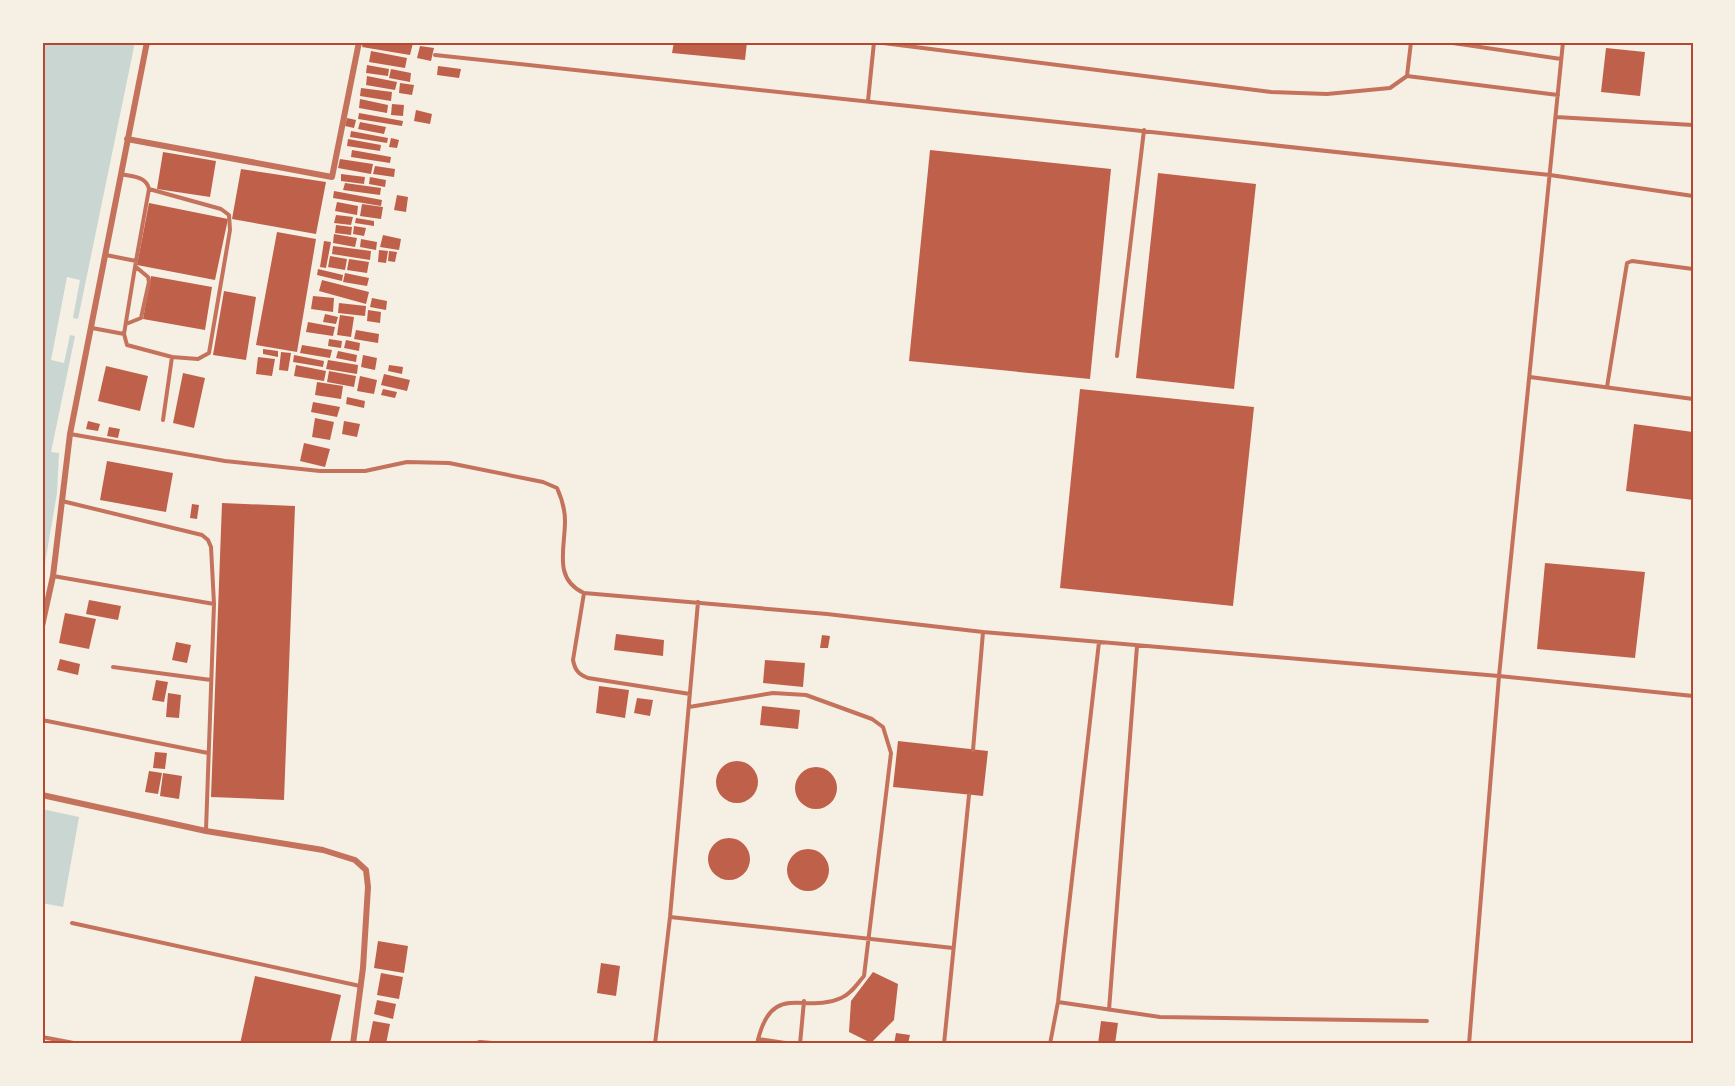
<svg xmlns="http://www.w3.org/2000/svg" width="1735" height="1086" viewBox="0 0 1735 1086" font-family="Karla,sans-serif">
<rect width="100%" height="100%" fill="#f6efe4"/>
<path fill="#c9d6d2" d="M42,42h93l-57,277 -5,-1 7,-38 -13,-3 -16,83 13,3 6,-28 5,1 -24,116 8,1 -2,40 -15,88z
M42,809l37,8 -16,90 -21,-4z"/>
<path fill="#bf614a" d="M363,42h42l8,1 -3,12 -48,-8z
M674,42h73l-2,18 -73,-7z
M420,46l14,2 -3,13 -14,-3z
M1606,48l39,4 -5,44 -39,-4z
M371,51l36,7 -2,10 -36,-6z
M367,65l22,4 -1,7 -22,-3z
M438,66l23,3 -2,9 -22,-3z
M391,69l20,4 -1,9 -21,-4z
M367,76l30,6 -2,8 -29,-5z
M400,83l14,2 -2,10 -13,-2z
M361,88l31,4 -1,9 -31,-5z
M360,99l28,6 -1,8 -28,-5z
M392,104l12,1 -1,11 -12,-1z
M416,110l16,4 -2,10 -16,-3z
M359,113l44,8 -1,5 -44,-7z
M347,118l9,2 -2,8 -9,-2z
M360,122l26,5 -2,7 -26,-5z
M351,131l37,7 -1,5 -37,-6z
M391,138l8,2 -2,8 -8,-1z
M348,139l33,6 -1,6 -33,-5z
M352,150l39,7 -1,6 -39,-6z
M930,150l181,19 -21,210 -181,-18z
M163,152l53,9 -6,36 -53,-8z
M340,159l33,5 -2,10 -33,-6z
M375,166l20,3 -1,8 -21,-3z
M241,169l85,13 -10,52 -84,-15z
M1158,173l98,11 -22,205 -98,-11z
M341,174l24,3 -1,7 -23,-3z
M370,177l16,3 -1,7 -16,-3z
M345,183l36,5 -1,7 -37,-5z
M334,191l48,9 -1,6 -48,-8z
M397,195l11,2 -2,15 -12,-2z
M337,202l21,4 -1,9 -22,-4z
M149,203l79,16 -13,61 -78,-15z
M362,204l21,3 -2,12 -21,-3z
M336,215l17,2 -2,8 -17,-2z
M356,218l18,3v5l-19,-3z
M336,225l16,2 -1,8 -16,-2z
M354,226l12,2 -2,8 -11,-2z
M277,232l39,7 -19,113 -41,-7z
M334,234l23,4 -2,9 -22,-4z
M383,235l18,4 -2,11 -19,-3z
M361,239l16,3 -1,8 -16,-3z
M324,241l7,1 -5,26 -6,-1z
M333,246l38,5 -1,9 -38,-6z
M379,250l9,1 -2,12 -8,-1z
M389,251l8,1 -2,10 -7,-1z
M330,256l17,3 -2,11 -17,-3z
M349,259l20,3 -2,11 -20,-3z
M318,269l25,6 -1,6 -25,-6z
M345,273l24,5 -2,8 -24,-4z
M151,276l61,11 -7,43 -62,-11z
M322,280l47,12 -3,12 -47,-13z
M224,291l32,6 -10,63 -33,-5z
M313,296l21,2 -1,14 -22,-3z
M372,298l15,3 -1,9 -16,-3z
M339,303l27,3 -1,10 -27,-3z
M368,310l13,2 -1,11 -13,-2z
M325,314l13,3 -2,7 -13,-2z
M340,315l14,2 -3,20 -14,-2z
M308,322l27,5 -2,9 -27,-4z
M356,330l23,4 -1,9 -24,-4z
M329,339l13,2 -1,7 -13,-2z
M346,340l14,3 -1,8 -15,-3z
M302,345l30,5 -2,8 -30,-5z
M263,349l15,2v6l-15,-3z
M338,351l19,4 -1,7 -20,-4z
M281,352l10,1 -3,18 -9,-1z
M294,355l30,6 -1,6 -30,-5z
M363,355l14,3 -2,12 -14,-3z
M258,357l17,2 -3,17 -16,-2z
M328,360l30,5 -1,9 -31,-5z
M296,365l30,6 -2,10 -30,-5z
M389,365l14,2 -1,7 -14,-3z
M106,366l42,10 -8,35 -42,-10z
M329,371l27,5 -2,11 -27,-5z
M183,373l22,5 -11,50 -21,-5z
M384,374l26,6 -3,11 -26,-6z
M360,376l17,4 -3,14 -17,-3z
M317,382l26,4 -2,13 -26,-4z
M383,389l14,3 -2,6 -14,-3z
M1080,389l174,18 -21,199 -173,-18z
M347,397l18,4 -1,7 -18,-4z
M313,402l27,5 -3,10 -26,-5z
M315,418l19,4 -4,18 -18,-3z
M88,421l12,3 -2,7 -12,-2z
M344,421l16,3 -3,13 -15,-3z
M1634,424l59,8v68l-67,-9z
M109,427l11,2 -2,9 -11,-2z
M304,443l26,6 -5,18 -25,-6z
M107,461l66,12 -7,39 -66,-12z
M222,503l73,3 -11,294 -73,-3z
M192,504l7,1 -2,14 -7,-1z
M1545,563l100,9 -10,86 -98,-9z
M89,600l32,6 -3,14 -32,-6z
M65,613l31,6 -7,30 -30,-6z
M616,634l48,6 -1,16 -49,-6z
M822,635l8,1 -2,12h-8z
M176,642l15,3 -4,18 -15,-3z
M60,659l20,5 -2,11 -21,-5z
M765,660l40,3 -2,24 -40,-4z
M156,680l12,2 -4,20 -12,-2z
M599,686l30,4 -4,28 -29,-5z
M168,693l13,2 -2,23 -13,-1z
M637,698l16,2 -3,16 -16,-3z
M762,706l38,4 -2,19 -38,-4z
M898,741l90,10 -5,45 -90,-9z
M155,752l12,1 -2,16 -12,-1z
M716 782a21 21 0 1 1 42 0a21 21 0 1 1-42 0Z
M795 788a21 21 0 1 1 42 0a21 21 0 1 1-42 0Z
M149,771l13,2 -4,21 -13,-2z
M163,773l19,3 -3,23 -19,-3z
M708 859a21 21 0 1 1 42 0a21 21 0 1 1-42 0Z
M787 870a21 21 0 1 1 42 0a21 21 0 1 1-42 0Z
M378,941l30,5 -4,27 -30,-5z
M601,963l19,3 -4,30 -19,-3z
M873,972l25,12 -4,36 -23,23 -22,-11 2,-31z
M381,973l22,4 -4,22 -22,-4z
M255,976l86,19 -11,49h-90z
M377,1000l19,4 -3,15 -19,-5z
M373,1021l17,3 -4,20 -17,-3z
M1101,1021l17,2 -3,21h-17z
M896,1033l14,2 -2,9h-14z"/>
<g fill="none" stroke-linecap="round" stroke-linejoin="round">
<path stroke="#c5725c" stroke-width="4" d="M875,42l396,50 56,2 63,-6 17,-12 151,19
M1446,42l115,17
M435,55l1115,120 143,21
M1407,76l4,-34
M868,101l6,-59
M1556,117l137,8
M121,174c12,3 25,2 28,15l72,20 8,6 1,15 -21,123 -11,6 -26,-2
M106,255l30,6 -12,73 3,11 45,12 -9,63
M136,261l13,-72
M126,324l15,-6 8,-36 -1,-5 -12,-10
M92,328l32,6
M1117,356l27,-226
M1530,377l163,22
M1607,387l20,-124 5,-2 61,8
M70,434l155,27 95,10h45l42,-9 42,1 94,19 14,6c5,11 8,21 8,33 0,28 -12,58 19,72l243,21 156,18
M62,501l140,34 6,5 3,7 3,57 -8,226
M53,576l161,28
M584,593l-11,67c2,10 5,14 15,18l102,16
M113,667l98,13
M689,707l84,-14 33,2 66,24 11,8 8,26 -27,223c-7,8 -13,18 -23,22 -36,17 -70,-19 -84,46
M42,720l166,33
M973,750l10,-118 516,44 194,20
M670,917l283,31
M72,923l288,63
M1058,1002l102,15 267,4
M1109,1010l28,-364
M42,1037l37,7
M758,1039l34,5
M474,1044l6,-2 25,2
M655,1044l15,-127 28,-315
M800,1044l4,-43
M944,1044l25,-249
M1050,1044l8,-42 41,-360
M1469,1044l30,-368 64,-634"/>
<path stroke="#c5725c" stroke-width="6" d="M127,139l205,38 27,-135
M42,626l11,-50 17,-142 77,-392
M42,795l164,36 117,19 32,10 11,10 2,17 -5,81 -10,76"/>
</g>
<rect width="1735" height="1086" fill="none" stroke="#f6efe4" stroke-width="87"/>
<rect x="44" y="44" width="1648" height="998" fill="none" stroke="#b5482f" stroke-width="2"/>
</svg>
